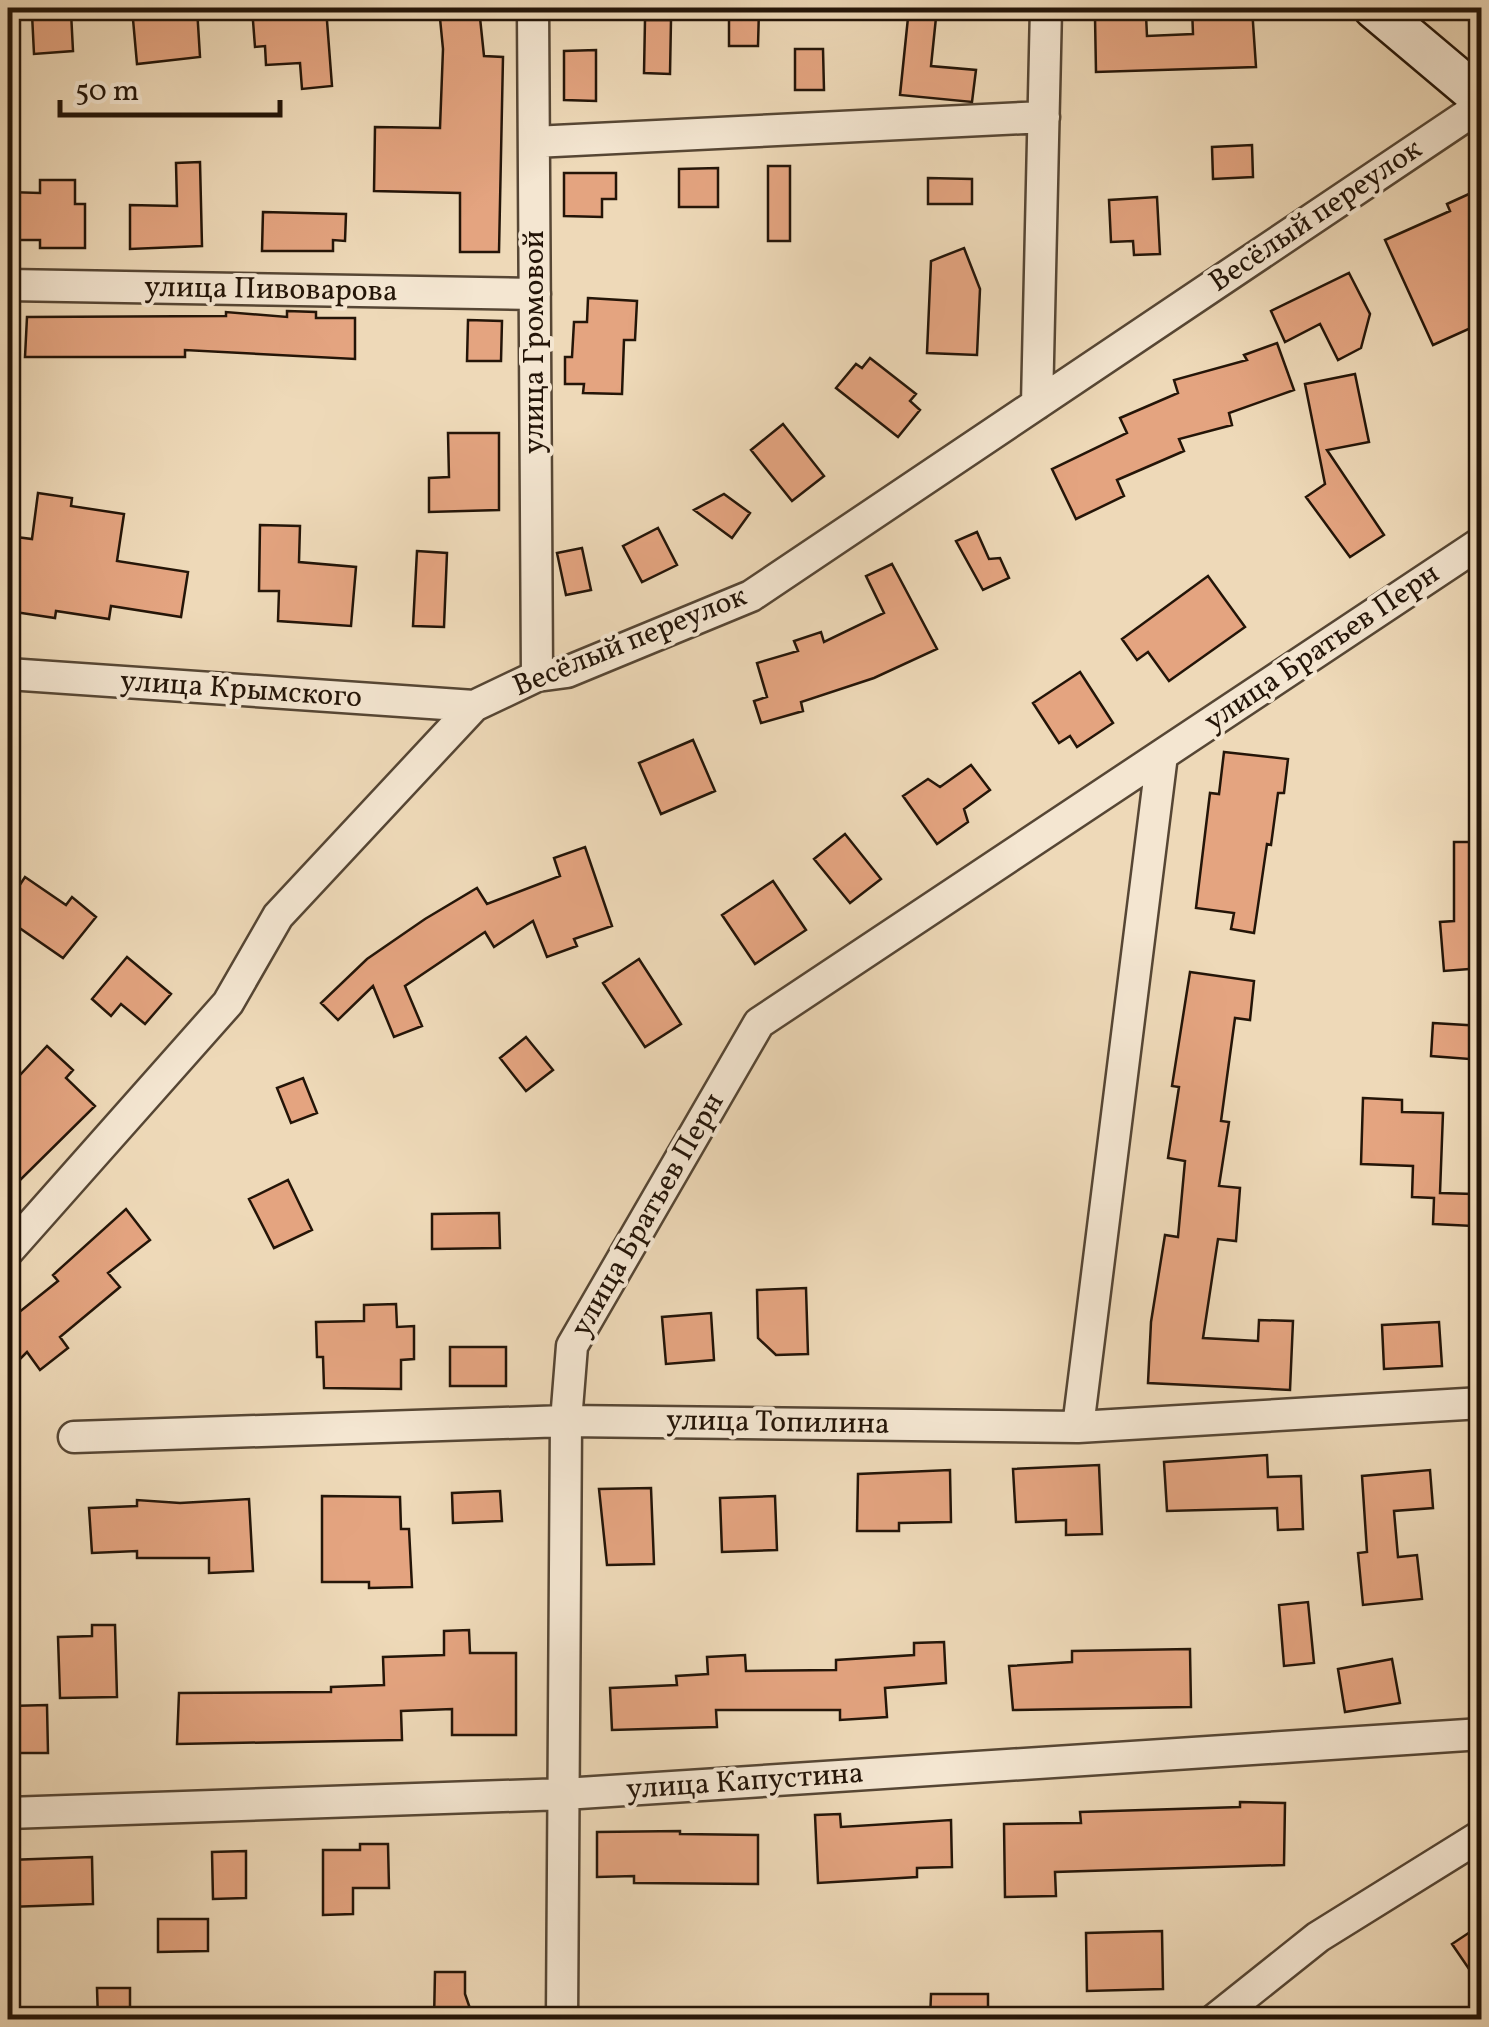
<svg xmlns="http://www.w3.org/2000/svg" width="1489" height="2027" viewBox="0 0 1489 2027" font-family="Vollkorn,serif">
<rect width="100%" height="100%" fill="#eed9b8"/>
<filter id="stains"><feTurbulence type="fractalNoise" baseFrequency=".002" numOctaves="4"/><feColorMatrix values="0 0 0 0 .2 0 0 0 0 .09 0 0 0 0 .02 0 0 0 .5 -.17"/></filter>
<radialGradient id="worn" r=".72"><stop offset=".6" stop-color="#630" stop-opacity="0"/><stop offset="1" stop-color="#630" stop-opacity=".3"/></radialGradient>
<path fill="#e4a480" stroke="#241508" stroke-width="2.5" d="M132,8h65l3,49 -63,7z
M252,8h74l6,78 -30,3 -2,-26 -34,2 -1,-19 -10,1z
M439,8h40l5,48 19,1 -4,195h-39v-59l-86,-2 1,-64 65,1 3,-79z
M909,8h28l-6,58 45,4 -4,32 -72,-7z
M1192,8h60l4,59 -160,5 -1,-55 51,-2 1,21 46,-2z
M729,9h30l-1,37h-29z
M71,12l2,39 -39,3 -2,-40z
M645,20h26l-1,54 -26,-1z
M795,49h28l1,41h-29z
M596,50v51l-32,-1v-49z
M1252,145l1,32 -40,2 -1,-32z
M200,162l2,84 -72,3v-44l47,1 -1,-43z
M768,166h22v75h-22z
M718,168v39h-39v-38z
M564,173h52v26h-14v18l-38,-1z
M928,178l44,1v25h-44z
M40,180h35v24h10v44h-45v-8h-32v-48l32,1z
M1482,188v135l-49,22 -48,-105 65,-29 -3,-7z
M1157,197l3,57 -26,1 -1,-14 -22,1 -2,-42z
M263,212l83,2 -1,27 -12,-1v11h-71z
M964,248l16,41 -3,66 -50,-2 4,-92z
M1349,273l21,41 -9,34 -23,12 -18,-36 -35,18 -14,-31z
M588,298l49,3 -2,39h-11l-2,54 -39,-1 1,-9h-19v-27h7l2,-35h13z
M287,311l29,1v6h39v41l-170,-9v7h-160l2,-40 199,-1v-4l61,5z
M468,320l34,1 -1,40h-34z
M1277,343l17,47 -65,23 3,12 -53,14 5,12 -67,29 7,16 -48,23 -24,-50 75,-36 -7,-15 58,-25 -4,-13 73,-20 -3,-5z
M870,358l46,36 -6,7 10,9 -22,27 -62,-49 20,-24 6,4z
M1355,374l14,68 -42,8 57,85 -34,22 -44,-60 19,-13 -20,-100z
M783,424l41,52 -32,25 -41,-51z
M448,433h51v77l-70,2v-34l20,-1z
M38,493l34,5 -1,8 53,8 -7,47 71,11 -7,45 -70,-11 -2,13 -53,-8 -1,7 -47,-7 8,-74 16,2z
M724,494l26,19 -18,25 -38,-28z
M260,525l40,1 -1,36 57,5 -5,59 -73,-5 1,-30h-20z
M658,528l19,37 -35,17 -19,-36z
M977,532l12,27 11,-1 9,20 -26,12 -27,-49z
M582,548l9,42 -25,5 -9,-42z
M417,551l30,2 -3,74 -31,-1z
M892,564l45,85 -63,29 -73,24 2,9 -42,12 -7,-22 13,-4 -10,-34 41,-12 -4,-10 27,-9 3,10 60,-29 -18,-37z
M1208,576l37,51 -76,54 -21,-29 -11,8 -15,-21z
M1080,672l33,51 -36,24 -7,-11 -11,7 -26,-40z
M693,740l22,51 -54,23 -22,-51z
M1224,752l64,7 -4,34h-6l-7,52 -4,-1 -13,89 -23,-4 3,-16 -38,-5 14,-115 9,1z
M971,765l19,25 -26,19 4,13 -31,22 -34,-48 25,-17 12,8z
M845,834l36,45 -31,24 -36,-44z
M1454,842h28v43l-9,1 9,82 -38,3 -4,-49 14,-1z
M585,847l27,79 -38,13 3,7 -30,11 -14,-36 -39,26 -9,-15 -80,54 17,40 -28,11 -21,-51 -35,34 -17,-17 46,-44 58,-40 52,-31 10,16 73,-28 -6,-18z
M25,877l41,28 6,-8 24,20 -33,41 -55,-38v-17z
M773,881l33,49 -51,34 -33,-49z
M127,957l44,37 -26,30 -24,-20 -10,12 -19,-17z
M639,959l42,65 -36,23 -42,-64z
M1190,972l64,9 -4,39 -15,-2 -14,103 8,1 -10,64 21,2 -4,53 -18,-2 -15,99 55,3 1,-21 34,1 -3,69 -142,-7 3,-61 14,-87 13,2 7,-76 -17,-3 11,-71 -7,-1z
M1433,1023l49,3v34l-51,-4z
M526,1037l27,33 -27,21 -26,-33z
M47,1046l26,24 -7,8 29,28 -87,86v-104z
M303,1078l14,35 -26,10 -14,-35z
M1363,1098l39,2v12l41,1 -3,80 34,1 -1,32 -40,-2 1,-26 -22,-1 1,-31 -52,-2z
M288,1180l24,50 -38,18 -25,-49z
M126,1209l24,31 -42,33 12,14 -60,50 8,11 -28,22 -13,-18 -19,19v-50l50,-40 -5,-6z
M499,1213l1,35 -68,1v-35z
M806,1288l2,66 -32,1 -18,-17 -1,-48z
M396,1304l1,23 17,-1v33l-13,1v29l-77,-1 -1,-31h-6l-1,-35 48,-1v-16z
M711,1313l3,47 -48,4 -4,-47z
M1439,1322l3,44 -58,3 -2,-44z
M450,1347h56v39h-56z
M1267,1455l1,22 33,-1 2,53 -25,1 -1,-22 -110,3 -3,-49z
M1099,1465l3,69 -36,1v-15l-50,2 -3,-53z
M950,1470l1,52 -52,1v8h-42l1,-57z
M1430,1470l3,38 -39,3 4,46 19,-2 5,44 -59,6 -5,-52 9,-1 -5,-76z
M651,1488l3,76 -47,1 -8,-76z
M500,1491l2,30 -49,2 -1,-30z
M322,1496l78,1 1,32h8l3,58 -43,1v-6h-47z
M775,1496l2,54 -55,2 -2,-54z
M249,1499l4,72 -44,2v-15h-72v-7l-45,2 -3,-45 48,-2v-6l43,3z
M1308,1602l6,61 -30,3 -5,-61z
M92,1625h23l2,72 -57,1 -2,-61 34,-1z
M469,1630l1,23h46v82h-64v-26l-51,2 1,29 -225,4 2,-51 152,-1v-5l53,-2 -1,-28 61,-2v-24z
M944,1642l2,41 -61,5 2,29 -47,3v-10h-124l1,17 -105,3 -2,-42 67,-3 -1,-9 32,-2 -1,-17 38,-2 1,16 90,-1v-10l78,-5v-12z
M1190,1649l1,58 -178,3 -4,-44 63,-4v-11z
M1392,1659l8,44 -55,9 -7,-43z
M47,1705l1,48h-37l-1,-47z
M1240,1802l45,1 -1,62 -229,7 1,24 -51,1 -1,-73 77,-1 -1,-11 160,-5z
M840,1814l1,13 110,-7 1,47 -35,1v9l-99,6 -3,-68z
M680,1831v3l78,1v49l-124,-1v-7l-37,1v-45z
M360,1844h28l1,44h-36v26l-30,1v-65h37z
M246,1851v47l-33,1 -1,-47z
M92,1857l1,47 -85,3v-47z
M158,1919h50v32l-50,1z
M1482,1924v64l-30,-44z
M1162,1931l1,58 -76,2 -1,-58z
M435,1972h30v22l9,26h-40z
M97,1988h33v32h-32z
M931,1994h57v26h-58z"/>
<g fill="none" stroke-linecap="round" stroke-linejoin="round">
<g stroke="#564634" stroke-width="35">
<path id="street" d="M533,8l4,668
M534,142l510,-25
M8,285l527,9
M1037,404l9,-396
M8,674l466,32
M8,1251l220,-248 50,-87 196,-210 63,-30 30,-4 184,-76 731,-491
M1078,1427l84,-672
M74,1437l492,-16 512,6 404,-24
M8,1813l556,-19 918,-60
M562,2020l4,-599 6,-75 187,-323 723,-481
M1214,2020l104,-83 164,-102"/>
</g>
<g stroke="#241508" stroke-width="45">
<path id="secondary" d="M1374,8l108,91"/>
</g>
<use href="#street" stroke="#f4e6d1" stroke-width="30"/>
<use href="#secondary" stroke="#f4e6d1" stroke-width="40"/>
</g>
<g text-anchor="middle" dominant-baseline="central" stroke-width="8" stroke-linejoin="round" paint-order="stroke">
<g font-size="30" fill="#241508" stroke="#f4e6d1">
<text transform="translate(1316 216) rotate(-34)">Весёлый переулок</text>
<text transform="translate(271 290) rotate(1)">улица Пивоварова</text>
<text transform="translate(535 342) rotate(-90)">улица Громовой</text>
<text transform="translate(630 642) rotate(-22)">Весёлый переулок</text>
<text transform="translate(1322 648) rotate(-34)">улица Братьев Перн</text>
<text transform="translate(241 690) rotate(4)">улица Крымского</text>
<text transform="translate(648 1215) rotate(-60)">улица Братьев Перн</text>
<text transform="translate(778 1423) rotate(1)">улица Топилина</text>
<text transform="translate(745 1782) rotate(-4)">улица Капустина</text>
</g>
</g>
<rect width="1489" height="2027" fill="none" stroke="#eed9b8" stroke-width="40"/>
<rect x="10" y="10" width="1469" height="2007" fill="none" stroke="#241508" stroke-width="5"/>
<rect x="20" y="20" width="1449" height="1987" fill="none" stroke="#241508" stroke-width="2.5"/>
<path d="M60 100v15h220v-15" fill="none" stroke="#241508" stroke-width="5"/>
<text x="75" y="100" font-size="30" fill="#241508" stroke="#f4e6d1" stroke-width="8" paint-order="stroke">50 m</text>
<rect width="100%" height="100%" filter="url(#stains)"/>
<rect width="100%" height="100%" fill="url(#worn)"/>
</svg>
